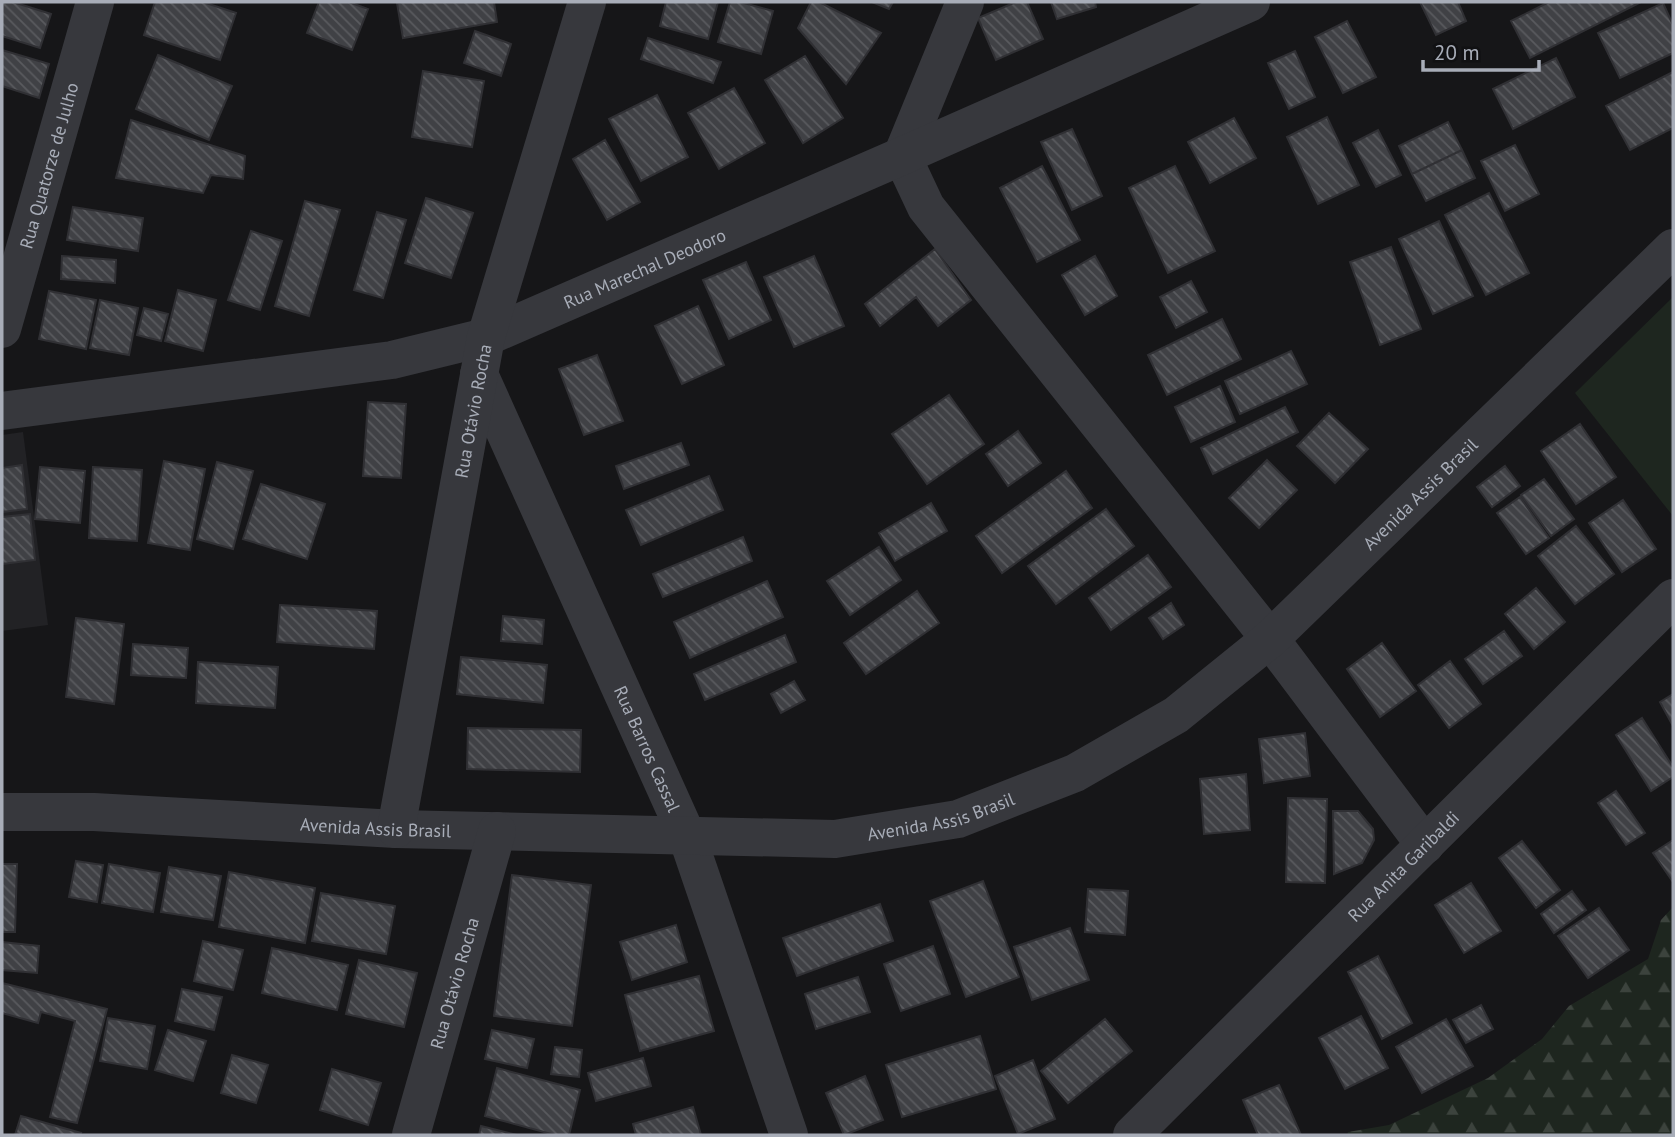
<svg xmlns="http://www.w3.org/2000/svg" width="1675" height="1137" viewBox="0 0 1675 1137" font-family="'PT Sans',sans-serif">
<defs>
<pattern id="forest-firs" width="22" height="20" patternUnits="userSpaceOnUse" patternTransform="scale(1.75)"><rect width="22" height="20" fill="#1e261f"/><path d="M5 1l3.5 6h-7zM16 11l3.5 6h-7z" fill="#3c433d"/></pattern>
<pattern id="building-back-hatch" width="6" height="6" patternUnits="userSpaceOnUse" patternTransform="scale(1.75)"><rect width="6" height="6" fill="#404145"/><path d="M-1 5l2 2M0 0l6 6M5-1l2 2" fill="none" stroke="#595a5e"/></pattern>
</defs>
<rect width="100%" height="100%" fill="#161618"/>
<path fill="#222225" d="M23,432l25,193 -46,6v-196z"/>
<path fill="#1e261f" d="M1673,297v219l-98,-123z"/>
<path fill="url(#forest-firs)" d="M1673,907v228h-326l1,-3 41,-7 99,-47 54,-39 27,-33 79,-47 13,-39z"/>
<path fill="url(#building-back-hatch)" stroke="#303034" stroke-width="2" d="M2,2h11l38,12 -11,34 -38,-12z
M155,2h48l33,11 -16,47 -76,-25z
M319,2h30l19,7 -16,41 -45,-17z
M404,2h90l3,20 -94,16 -6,-35z
M666,2h52l-10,37 -48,-13z
M730,2h10l33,9 -12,43 -43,-12z
M811,2h8l62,31 -35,51 -48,-56z
M872,2h21l-4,7z
M1016,2h11l16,37 -47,21 -18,-42z
M1051,2h44l1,5 -39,12z
M1420,2h38l8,19 -30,14z
M1549,2h92l-111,56 -19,-37z
M1663,3l10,22v28l-53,25 -22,-45z
M1347,21l29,56 -33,16 -28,-56z
M475,31l36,13 -10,32 -37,-13z
M648,38l73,24 -8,21 -72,-24z
M2,50l47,14 -10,34 -37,-12z
M1295,51l20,46 -26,12 -21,-46z
M158,55l74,31 -23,54 -73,-31z
M805,56l38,62 -40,25 -38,-63z
M1556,58l19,39 -62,32 -20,-40z
M423,71l61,10 -12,66 -60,-10z
M1673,72v56l-43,22 -24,-44z
M734,88l31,55 -46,26 -31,-56z
M657,95l31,62 -47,24 -32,-62z
M1327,117l32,68 -41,19 -31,-67z
M1234,118l22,40 -46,25 -22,-41z
M131,120l114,36 -2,23 -32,-4 -8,18 -87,-15z
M1448,122l14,28 -50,24 -13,-28z
M1072,129l30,67 -30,14 -31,-68z
M1378,130l23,45 -25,12 -23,-44z
M605,140l35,62 -33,18 -34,-61z
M1515,145l24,49 -34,17 -24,-50z
M1462,150l13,28 -49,23 -14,-27z
M1042,166l38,74 -43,22 -37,-74z
M1175,166l40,85 -47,22 -39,-85z
M1489,193l40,80 -43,22 -41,-80z
M426,198l47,15 -22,65 -46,-15z
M305,201l35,9 -31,106 -34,-10z
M73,207l70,11 -5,33 -71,-11z
M377,212l29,8 -23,78 -29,-8z
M1439,221l34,75 -40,18 -34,-75z
M251,231l31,10 -22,69 -32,-10z
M1391,247l30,82 -41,16 -30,-83z
M935,249l36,51 -33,26 -22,-29 -36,29 -15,-22z
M62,256l54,4 -1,23 -54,-4z
M814,256l30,70 -50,21 -30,-70z
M1095,256l22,40 -32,19 -23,-40z
M746,262l25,58 -42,19 -26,-59z
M1191,281l16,31 -31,16 -16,-31z
M178,290l38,10 -13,51 -38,-10z
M49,291l47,9 -10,49 -47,-10z
M100,300l38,8 -9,47 -39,-7z
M698,306l26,59 -42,19 -27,-58z
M144,308l24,6 -7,27 -24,-6z
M1222,319l19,40 -74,36 -19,-40z
M1291,351l16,33 -67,30 -15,-33z
M597,355l26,66 -39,14 -25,-66z
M1220,386l15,36 -44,20 -16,-35z
M949,395l35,49 -57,40 -35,-50z
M368,402l38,2 -5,74 -38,-2z
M1285,407l13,25 -85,42 -12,-26z
M1329,413l39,36 -33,34 -38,-37z
M1580,424l36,53 -40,27 -35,-53z
M1018,431l23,32 -33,23 -22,-32z
M681,443l8,22 -65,24 -8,-23z
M1267,460l30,30 -38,38 -30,-30z
M164,461l41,8 -15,81 -42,-7z
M217,462l36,9 -20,78 -36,-10z
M22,465l5,44 -25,3v-44z
M1505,466l15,20 -28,21 -15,-20z
M40,467l45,4 -5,52 -45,-4z
M93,467l49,3 -5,71 -48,-3z
M1066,471l26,37 -90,65 -26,-37z
M709,476l14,34 -82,35 -15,-35z
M1544,479l30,40 -23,17 -30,-41z
M261,484l64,20 -18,55 -64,-20z
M1520,497l29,41 -23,16 -29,-41z
M1623,500l33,49 -34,23 -33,-49z
M931,503l16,28 -52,30 -16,-28z
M1106,509l28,37 -78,58 -28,-38z
M30,514l5,46 -33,4v-47z
M1576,526l38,48 -39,30 -37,-48z
M743,537l9,24 -89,36 -10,-23z
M879,547l22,33 -51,35 -23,-34z
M1148,555l23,32 -60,43 -22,-32z
M767,581l16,36 -93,41 -16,-36z
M1536,588l29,34 -31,27 -29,-35z
M917,591l22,32 -73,51 -22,-31z
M1171,603l13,22 -21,14 -14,-21z
M280,605l97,6 -3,38 -97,-7z
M503,616l41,4 -2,24 -41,-3z
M76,618l48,6 -10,80 -48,-7z
M1504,631l18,25 -39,28 -18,-25z
M785,635l11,27 -91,38 -11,-26z
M1382,643l34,48 -36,26 -33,-48z
M133,644l55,4 -2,30 -55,-3z
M461,657l86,8 -4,38 -86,-9z
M1450,661l31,43 -32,24 -31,-43z
M198,662l80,5 -3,41 -79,-5z
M794,681l11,19 -24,13 -10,-19z
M1673,694v32l-13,-24z
M1642,718l31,49v10l-22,14 -35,-56z
M468,728l113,2 -1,42 -113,-3z
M1305,733l5,43 -46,7 -5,-44z
M1246,774l4,56 -46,4 -4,-55z
M1616,791l29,42 -19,12 -28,-42z
M1288,798l39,1 -2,84 -39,-1z
M1333,811h25l15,18 1,11 -12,23 -28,11z
M1673,840v42l-20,-29z
M1522,841l38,49 -24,18 -37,-50z
M76,861l27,4 -6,37 -28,-5z
M2,864h15l-2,68h-13z
M109,864l51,9 -7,39 -51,-9z
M169,867l52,9 -8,44 -52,-8z
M229,872l86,16 -10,55 -86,-16z
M512,875l79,10 -19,141 -78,-10z
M983,881l36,96 -53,20 -36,-96z
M1471,883l30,48 -37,22 -29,-48z
M1088,889l40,2 -3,44 -40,-3z
M1572,891l14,19 -32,23 -13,-19z
M321,893l74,13 -9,48 -74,-13z
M880,904l13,37 -96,35 -14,-38z
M1599,908l30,42 -41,28 -30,-42z
M676,925l11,37 -55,18 -12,-38z
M1070,928l19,52 -57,20 -18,-53z
M203,941l40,9 -10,40 -39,-9z
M2,942l37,4 -2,27 -35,-3z
M933,946l17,48 -49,17 -17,-47z
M272,948l76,17 -11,45 -75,-17z
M1378,956l34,67 -30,16 -34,-67z
M359,960l58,13 -13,54 -58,-13z
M699,976l15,55 -74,20 -15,-56z
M858,977l12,35 -54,17 -11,-35z
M2,983l105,26 -30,114 -27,-6 25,-96 -34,-9 -3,11 -36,-10z
M182,989l40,8 -8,33 -39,-9z
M1481,1005l12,24 -27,14 -13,-23z
M1361,1016l27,52 -43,21 -26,-51z
M108,1018l47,8 -8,43 -47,-8z
M1105,1019l27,32 -64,52 -27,-32z
M1446,1019l27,47 -51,27 -26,-46z
M168,1030l38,11 -13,40 -38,-11z
M492,1030l42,9 -7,29 -42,-9z
M980,1036l16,53 -94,28 -16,-52z
M555,1047l27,3 -3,27 -28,-3z
M232,1055l36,10 -12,38 -35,-10z
M643,1058l8,28 -55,15 -8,-28z
M1033,1060l22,59 -37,15 -23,-58z
M497,1068l83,22 -11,45h-14l-70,-19z
M332,1069l49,14 -13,42 -48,-15z
M865,1076l18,44 -39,15 -18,-42z
M1279,1085l22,50h-43l-15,-35z
M693,1107l8,28h-65l-3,-11z
M21,1116l60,17 -1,2h-65z
M481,1126l36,9h-38z"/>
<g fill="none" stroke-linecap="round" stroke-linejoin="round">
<g stroke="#37383d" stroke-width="38">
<path d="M965,2l-63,154 24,51 344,432 155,206"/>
<path id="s1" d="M2,329l93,-327"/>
<path id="s2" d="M479,374l208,462 102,299"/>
<path id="s3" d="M2,411l390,-51 94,-23 416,-181 349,-154"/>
<path id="s4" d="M2,812h92l302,17 439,10 123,-20 117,-46 101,-58 94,-76 403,-391"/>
<path id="s5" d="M396,829l90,-492 101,-335"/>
<path id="s6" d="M411,1135l86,-304"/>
<path id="s7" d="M1132,1135l541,-537"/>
</g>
</g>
<g text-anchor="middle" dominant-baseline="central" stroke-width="7" stroke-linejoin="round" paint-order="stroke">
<g font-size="18" fill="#a8adb8" stroke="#111113">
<text stroke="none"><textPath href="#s1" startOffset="170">Rua Quatorze de Julho</textPath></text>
<text stroke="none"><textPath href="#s3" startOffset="663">Rua Marechal Deodoro</textPath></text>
<text stroke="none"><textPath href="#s5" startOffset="425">Rua Otávio Rocha</textPath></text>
<text stroke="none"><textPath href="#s4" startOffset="1530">Avenida Assis Brasil</textPath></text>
<text stroke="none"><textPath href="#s2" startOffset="411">Rua Barros Cassal</textPath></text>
<text stroke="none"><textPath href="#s4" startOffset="942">Avenida Assis Brasil</textPath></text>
<text stroke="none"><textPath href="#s4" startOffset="374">Avenida Assis Brasil</textPath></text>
<text stroke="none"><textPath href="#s7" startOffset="382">Rua Anita Garibaldi</textPath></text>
<text stroke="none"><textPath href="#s6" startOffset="158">Rua Otávio Rocha</textPath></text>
</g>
</g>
<rect width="1675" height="1137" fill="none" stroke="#a8adb8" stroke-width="7"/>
<path d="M1423 60v10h116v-10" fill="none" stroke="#a8adb8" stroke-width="3.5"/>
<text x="1434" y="60" font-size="21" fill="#a8adb8" stroke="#111113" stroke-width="5" paint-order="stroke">20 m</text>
</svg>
